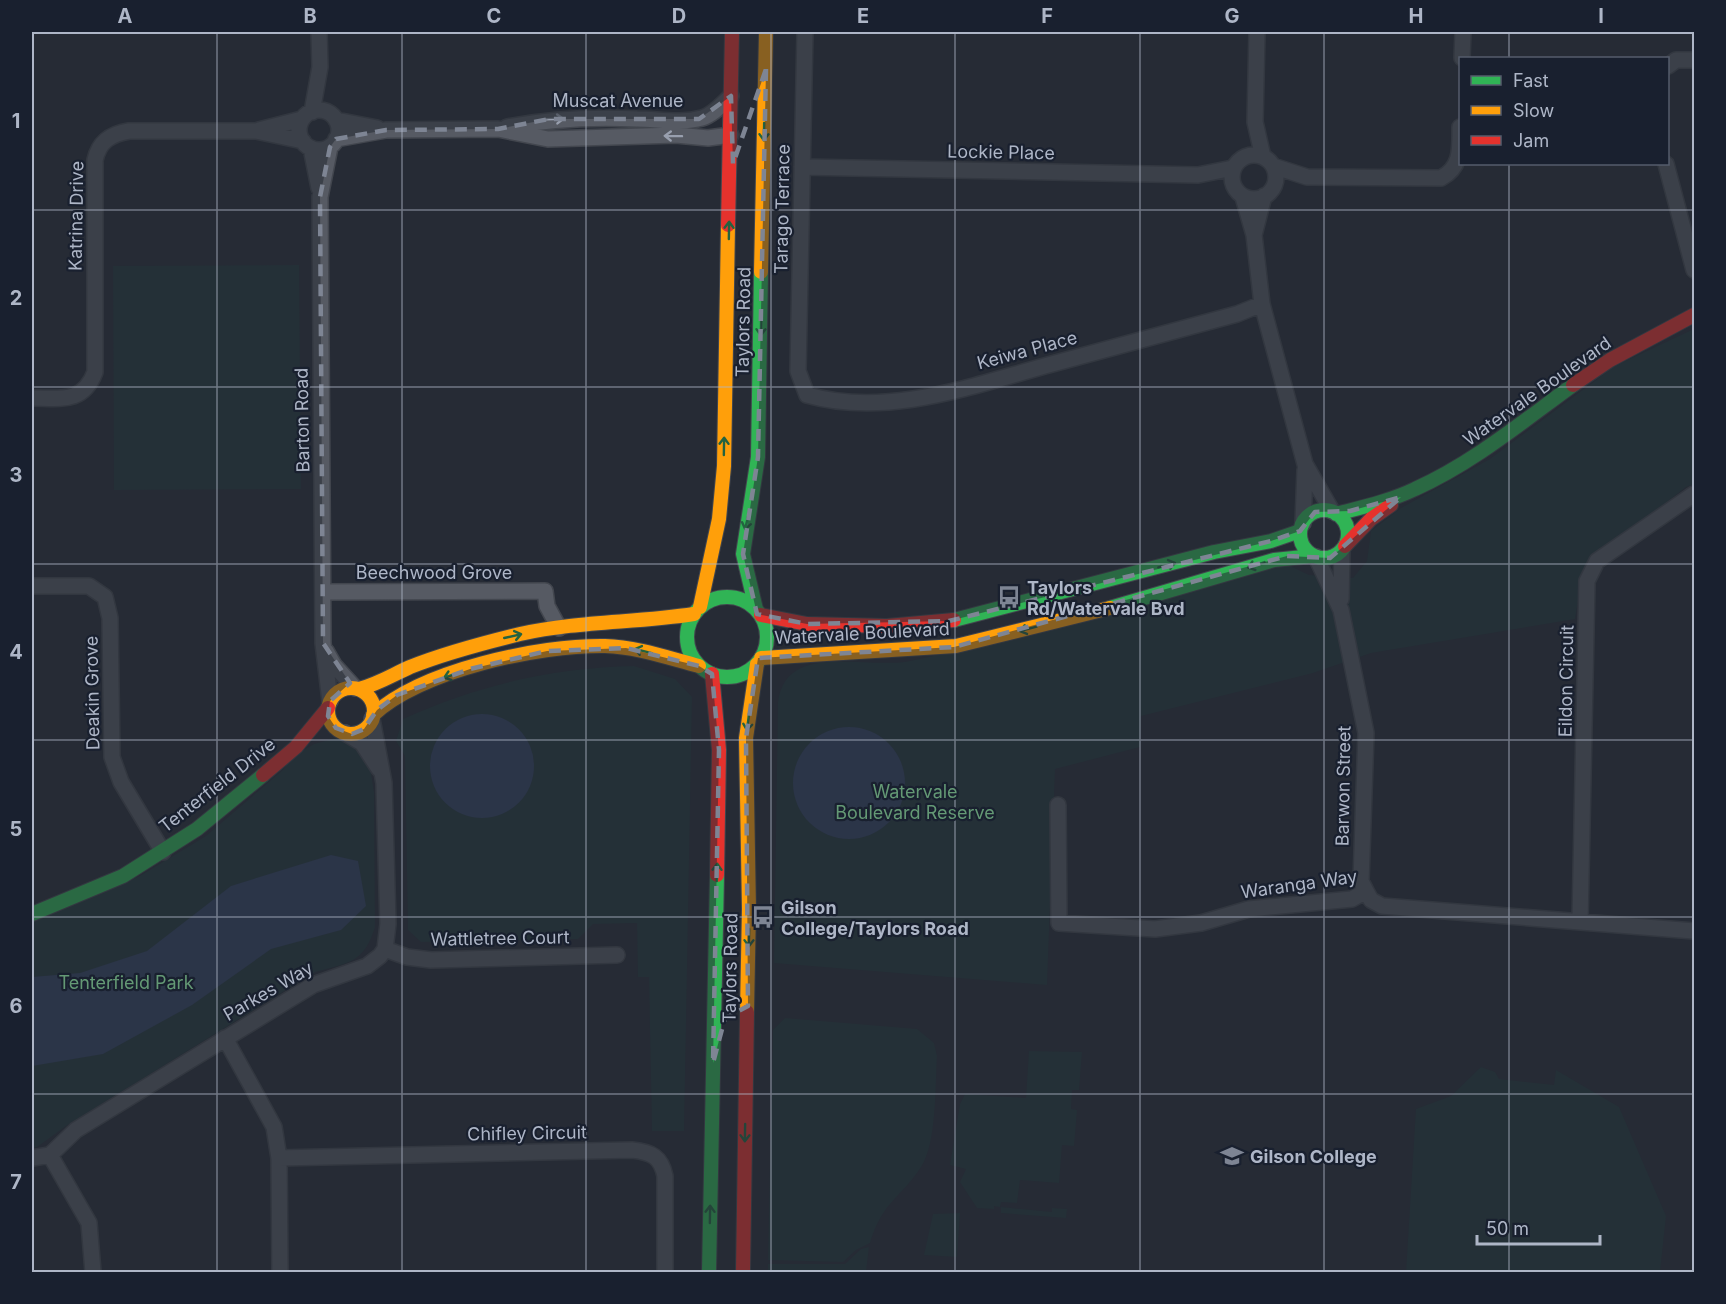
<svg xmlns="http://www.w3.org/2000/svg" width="1726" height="1304" viewBox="0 0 1726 1304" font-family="Inter,sans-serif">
<rect width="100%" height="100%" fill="#262b35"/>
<path fill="#23353b" d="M299,265l2,224 -187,1 -1,-224z
M1694,329v155l-8,3 -92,72 -11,13 -8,47 -204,34 -58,20 -172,43 -1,31 -85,22 -8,216 -273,-22 4,-261c8,-62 89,-32 132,-41 127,-26 251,-68 378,-96l21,10 44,3 14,-17 4,-30 30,-23 89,-49 125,-93z
M634,666l41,13 17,18 -8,434h-32l-3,-154h-11l-1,-54 -44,1 -15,15 -157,3 -13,-12 -3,-174 -9,-15 7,-22c75,-34 149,-51 231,-53z
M336,738l9,1 9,6 11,13 6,15 3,19 1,135c-11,36 -26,36 -60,45l-249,154 -29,21 -5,1v-227l108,-45 66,-40 77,-66 10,-14 21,-12z
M785,1018l132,11 17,14 3,13c-2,30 0,87 -16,111 -20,31 -39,35 -51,76l-14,7 -13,12 -75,-2 5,-230z
M1029,1051l53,1 -3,38h-7l-1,19 6,1 -3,36 -12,-1 -3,38 -39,-3 -3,23 -16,-1 -1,5 -6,-1v3l-17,-1 -17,-26 6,-13 -16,-4 10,-61 5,-10 61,4z
M1481,1067l14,5 4,7 55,6 2,-15 63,37 47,109 -6,56h-254l10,-163 35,-13z
M1001,1207l51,5v-4l15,1 -1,9 -65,-5z
M960,1213l-3,44 -33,-2 9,-41z
M869,1247l-3,25h-98v-8h77l16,-15z"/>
<path fill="#31405f" d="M430 766a52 52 0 1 1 104 0a52 52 0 1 1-104 0Z
M793 783a56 56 0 1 1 112 0a56 56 0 1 1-112 0Z
M331,855l27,6 8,45 -25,24 -70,19 -79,56 -89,49 -71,12v-89l48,-4 67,-22 84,-65z"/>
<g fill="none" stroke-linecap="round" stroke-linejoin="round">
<g stroke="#42464e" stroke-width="18">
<path id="street" d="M805,32l-7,339 9,24c82,23 167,-10 245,-31 62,-17 123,-33 185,-50l25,-10
M1257,32l-2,90 8,35
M1462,58l1,-26
M1668,66l8,-6h18
M299 130a20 20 0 1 1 40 0a20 20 0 1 1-40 0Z
M312,112l8,-45 -1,-35
M336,120l41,8
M507,127c43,-8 86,-10 130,-8 21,0 43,5 65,-1 11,-3 20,-14 29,-22
M259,130l43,-11
M336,139l50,-9 112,-1 50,10 128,-4 32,3 23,-3
M330,147l-10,50 3,446 7,58
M311,148l8,40
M1232 177a22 22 0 1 1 44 0a22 22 0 1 1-44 0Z
M1666,164l28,106
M1273,166l34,11 134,1c21,-11 19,-30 19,-51
M802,167l396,8 35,-7
M1243,197l11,38 8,69 43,160 27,47
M1254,235l10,-39
M32,398c28,0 51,6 63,-26v-212c4,-18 15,-26 34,-29h127l47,10
M1303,523l2,-53
M1316,557l25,53 25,123 -5,148 5,10
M32,586h57l16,11 5,21 2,139 9,25 42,70
M324,592l221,-1 2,15 12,22
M1341,599l1,-48
M326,651l8,14 21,23
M345,733l17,10 17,26
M1058,805l1,118 96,6 46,-6 48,-14 103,-10 14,-8 5,9 11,6 312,25
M1580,922l7,-341 10,-20 97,-67
M385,949l22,8 24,3 186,-5
M225,1038l49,89 5,31 1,114
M50,1155l39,68 4,49
M32,1158l18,-3 26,-25 237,-145 54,-19 13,-10 5,-7 3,-25 -4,-141 -12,-64
M279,1158l353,-8c20,2 29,7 33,26v96"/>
</g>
<g stroke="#42464e" stroke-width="16">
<path id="fast" d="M1300 534a24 24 0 1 1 48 0a24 24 0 1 1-48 0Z
M1336,514c27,-7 54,-13 79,-25 58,-26 107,-67 158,-104
M687 637a40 40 0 1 1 80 0a40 40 0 1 1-80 0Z
M1110,608l164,-48 39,-4
M756,609l-13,-55 15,-97 3,-185
M954,620l260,-68 57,-11 29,-10
M32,914l91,-38 74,-47 66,-54
M709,1272l8,-397"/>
</g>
<g stroke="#42464e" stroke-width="16">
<path id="slow" d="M761,272l5,-240
M700,607l19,-88 5,-53 4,-241
M761,658l195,-12 154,-38
M328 711a23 23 0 1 1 46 0a23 23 0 1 1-46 0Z
M359,689c19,-5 33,-14 51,-22 35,-14 73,-24 110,-33 57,-13 116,-11 174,-20
M373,715c49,-45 166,-70 232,-69 32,1 63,12 94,20
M747,1012l2,-103 -3,-171 11,-74"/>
</g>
<g stroke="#42464e" stroke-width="16">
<path id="jam" d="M728,225l4,-193
M1573,385l37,-25 84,-45
M1345,546l26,-27 20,-14
M761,615l46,9 80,2 67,-6
M712,674l7,76 -2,125
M263,775l33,-28 32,-39
M743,1272l4,-260"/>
</g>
<use href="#street" stroke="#565a63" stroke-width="15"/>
<use href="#fast" stroke="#30b455" stroke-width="14"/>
<use href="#slow" stroke="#ff9f0a" stroke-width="14"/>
<use href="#jam" stroke="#e5322d" stroke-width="14"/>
</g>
<defs><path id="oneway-shaft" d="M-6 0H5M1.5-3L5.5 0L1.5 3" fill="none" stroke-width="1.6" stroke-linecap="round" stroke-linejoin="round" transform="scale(1.5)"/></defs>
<g stroke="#989fae">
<use href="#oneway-shaft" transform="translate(555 119) rotate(-2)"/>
<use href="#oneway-shaft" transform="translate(673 136) rotate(-179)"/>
</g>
<g stroke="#236340">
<use href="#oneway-shaft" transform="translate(764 132) rotate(91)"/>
<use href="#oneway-shaft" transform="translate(729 230) rotate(-89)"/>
<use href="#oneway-shaft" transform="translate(761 327) rotate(91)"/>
<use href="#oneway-shaft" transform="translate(724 446) rotate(-89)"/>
<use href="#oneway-shaft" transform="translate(747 521) rotate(103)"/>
<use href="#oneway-shaft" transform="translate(1167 565) rotate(-15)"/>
<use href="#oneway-shaft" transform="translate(1256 565) rotate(161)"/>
<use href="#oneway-shaft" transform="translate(1028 629) rotate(165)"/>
<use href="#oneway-shaft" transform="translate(513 636) rotate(-13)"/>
<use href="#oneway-shaft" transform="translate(643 651) rotate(-166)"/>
<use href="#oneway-shaft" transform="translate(452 675) rotate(161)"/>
<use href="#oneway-shaft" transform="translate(748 722) rotate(97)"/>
<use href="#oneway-shaft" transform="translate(717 872) rotate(-89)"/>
<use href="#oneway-shaft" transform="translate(749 938) rotate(91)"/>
<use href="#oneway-shaft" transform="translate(745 1133) rotate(91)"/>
<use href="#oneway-shaft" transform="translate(710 1214) rotate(-89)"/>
</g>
<path d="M0 0H1726V1304H0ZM766,69l-8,388 -15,97 14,60 50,10 142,-3 322,-80 29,-10 15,-19 35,-1 51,-14 -71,61 -43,-2 -333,91 -196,11 -12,80 2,268 -23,12 -12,45 6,-313 -7,-76 -13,-8 -73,-18 -79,3 -77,18 -73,26 -20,15 -13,19 -12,5 -16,-6 -8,-12 2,-15 20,-18 -27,-40 -3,-446 10,-50 6,-8 50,-9 112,-1 51,-10h150l32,-23 2,68z" fill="#262b35" fill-opacity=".55" fill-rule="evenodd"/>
<path fill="none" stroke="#7e8594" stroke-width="4.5" stroke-dasharray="12 8" stroke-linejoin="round" d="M766,69l-8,388 -15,97 14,60 50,10 142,-3 322,-80 29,-10 15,-19 35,-1 51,-14 -71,61 -43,-2 -333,91 -196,11 -12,80 2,268 -23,12 -12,45 6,-313 -7,-76 -13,-8 -73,-18 -79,3 -77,18 -73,26 -20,15 -13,19 -12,5 -16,-6 -8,-12 2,-15 20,-18 -27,-40 -3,-446 10,-50 6,-8 50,-9 112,-1 51,-10h150l32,-23 2,68z"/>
<path fill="none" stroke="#aeb6c7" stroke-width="1.5" stroke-opacity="0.55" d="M217,32v1240M402,32v1240M586,32v1240M771,32v1240M955,32v1240M1140,32v1240M1324,32v1240M1509,32v26M1509,164v1108M32,210h1662M32,387h1662M32,564h1662M32,740h1662M32,917h1662M32,1094h1662"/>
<defs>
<g id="bus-bare" transform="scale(1.8)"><path d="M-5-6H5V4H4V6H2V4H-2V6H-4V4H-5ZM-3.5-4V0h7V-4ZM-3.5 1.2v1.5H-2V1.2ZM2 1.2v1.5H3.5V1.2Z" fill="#7e8594" stroke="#19202f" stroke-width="2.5" paint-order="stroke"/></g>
<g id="school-bare" transform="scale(1.8)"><path d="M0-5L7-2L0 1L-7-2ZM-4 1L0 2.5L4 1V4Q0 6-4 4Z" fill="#7e8594" stroke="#19202f" stroke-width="2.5" paint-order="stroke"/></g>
</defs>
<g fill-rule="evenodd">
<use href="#bus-bare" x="1009" y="597"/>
<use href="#bus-bare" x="763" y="917"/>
<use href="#school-bare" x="1232" y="1156"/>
</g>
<g text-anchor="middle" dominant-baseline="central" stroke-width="4.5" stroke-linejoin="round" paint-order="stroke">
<g font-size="18" fill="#aeb6c7" stroke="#19202f">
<text x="618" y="100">Muscat Avenue</text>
<text transform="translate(1001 152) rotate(1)">Lockie Place</text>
<text transform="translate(782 209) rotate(-89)">Tarago Terrace</text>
<text transform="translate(76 216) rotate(-89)">Katrina Drive</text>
<text transform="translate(743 322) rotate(-89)">Taylors Road</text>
<text transform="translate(1027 350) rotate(-15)">Keiwa Place</text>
<text transform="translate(1537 391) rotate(-35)">Watervale Boulevard</text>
<text transform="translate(302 420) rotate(-91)">Barton Road</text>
<text x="434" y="572">Beechwood Grove</text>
<text transform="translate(862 633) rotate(-3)">Watervale Boulevard</text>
<text transform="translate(1566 681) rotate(-89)">Eildon Circuit</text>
<text transform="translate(92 693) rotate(-91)">Deakin Grove</text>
<text transform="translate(217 785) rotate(-38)">Tenterfield Drive</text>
<text transform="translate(1343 786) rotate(-89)">Barwon Street</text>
<text transform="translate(1299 884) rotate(-8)">Waranga Way</text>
<text transform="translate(500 938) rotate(-1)">Wattletree Court</text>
<text transform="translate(730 968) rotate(-89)">Taylors Road</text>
<text transform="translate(268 991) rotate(-30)">Parkes Way</text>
<text transform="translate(527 1133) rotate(-1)">Chifley Circuit</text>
</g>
<g font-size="18" font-weight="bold" fill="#aeb6c7" stroke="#19202f" text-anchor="start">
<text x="1027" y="587">Taylors<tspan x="1027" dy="21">Rd/Watervale Bvd</tspan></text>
<text x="781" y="907">Gilson<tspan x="781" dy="21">College/Taylors Road</tspan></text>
<text x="1250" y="1156">Gilson College</text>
</g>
<g font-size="18" fill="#649975" stroke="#19202f">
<text x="915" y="791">Watervale<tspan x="915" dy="21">Boulevard Reserve</tspan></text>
<text x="126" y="982">Tenterfield Park</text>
</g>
</g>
<rect width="1726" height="1304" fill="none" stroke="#19202f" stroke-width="66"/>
<rect x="1459" y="57" width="210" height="108" fill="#19202f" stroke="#555c6c" stroke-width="1.5"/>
<rect x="1471" y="76" width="30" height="9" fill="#30b455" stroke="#555c6c" stroke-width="1.5"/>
<text x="1513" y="87" font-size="18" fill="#aeb6c7">Fast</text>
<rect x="1471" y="106" width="30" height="9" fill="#ff9f0a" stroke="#555c6c" stroke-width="1.5"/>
<text x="1513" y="117" font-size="18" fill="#aeb6c7">Slow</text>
<rect x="1471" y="136" width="30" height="9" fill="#e5322d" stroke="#555c6c" stroke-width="1.5"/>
<text x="1513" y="147" font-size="18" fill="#aeb6c7">Jam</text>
<path d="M1477 1235v9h123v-9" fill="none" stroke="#aeb6c7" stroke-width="3"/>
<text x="1486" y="1235" font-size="18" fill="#aeb6c7" stroke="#19202f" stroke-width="4.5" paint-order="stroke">50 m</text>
<rect x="33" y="33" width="1660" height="1238" fill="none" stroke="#aeb6c7" stroke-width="2"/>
<g font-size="20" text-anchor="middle" font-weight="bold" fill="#aeb6c7">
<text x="125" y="23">A</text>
<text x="310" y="23">B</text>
<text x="494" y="23">C</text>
<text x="679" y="23">D</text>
<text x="863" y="23">E</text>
<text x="1047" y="23">F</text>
<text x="1232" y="23">G</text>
<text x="1416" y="23">H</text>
<text x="1601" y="23">I</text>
<text x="16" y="128">1</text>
<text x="16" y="305">2</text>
<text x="16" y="482">3</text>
<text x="16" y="659">4</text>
<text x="16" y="836">5</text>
<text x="16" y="1013">6</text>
<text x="16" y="1189">7</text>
</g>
</svg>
